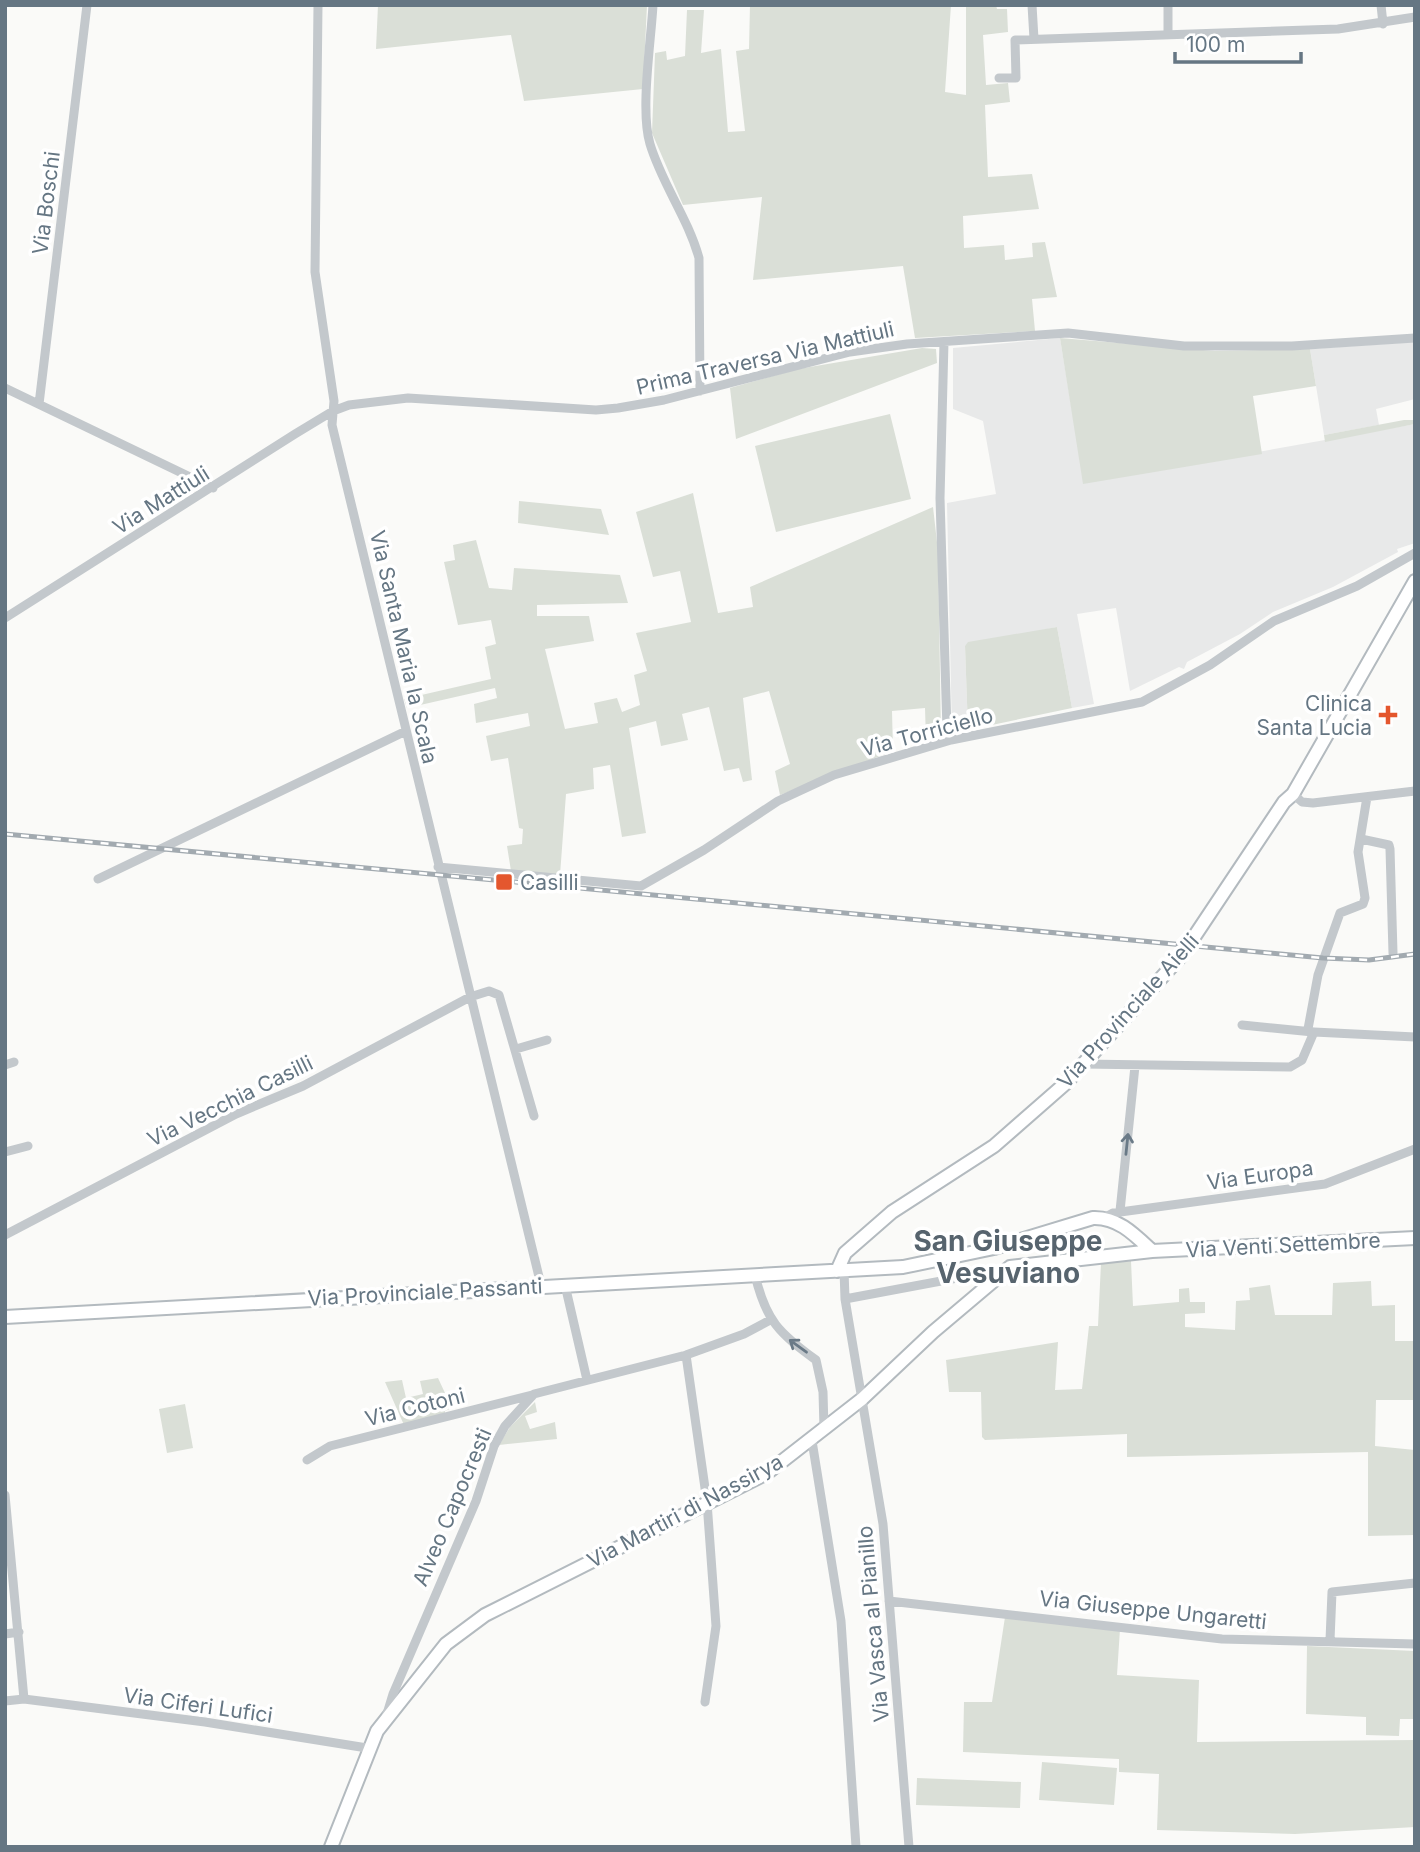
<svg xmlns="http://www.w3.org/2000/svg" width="1420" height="1852" viewBox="0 0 1420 1852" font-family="Inter,sans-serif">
<rect width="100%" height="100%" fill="#fafaf8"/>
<path fill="#e8e9e9" d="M1060,338l24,145 331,-59v119l-18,6 1,3 -65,35 -60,25 -33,22 -53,28 -3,7 -5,-2 -49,24 -14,-83 -39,6 17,90 -22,4 -15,-81 -92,19 3,84 -16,3 -5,-230 49,-9 -13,-73 -30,-12v-61z
M1415,342v57l-39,10 3,16 -55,10 -14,-86z"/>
<path fill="#dadfd7" d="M378,5h269l-4,84 -119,12 -13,-66 -135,14z
M750,5h201l-6,87 21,3v-90h30l1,4h10l1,23 -25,3 3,50 22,-2 2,19 -25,3 3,72 44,-3 7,35 -76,7 1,32 40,-3 1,15 28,-3 -1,-14 13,-1 12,55 -25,2 3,32 -120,7 -12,-72 -150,14 9,-83 -79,8 -31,-72 3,-80 11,-2 1,9 18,-4 2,-46h17l-3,43 20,-4 7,83 17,-1 -9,-80 13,-2z
M1060,338l155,13 95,-2 6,37 -63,10 9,58 -179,30z
M922,348l14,1 1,14 -201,76 -6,-51 68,-19z
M890,414l21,85 -135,33 -21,-86z
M1404,420h11v4l-90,18 -1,-7z
M693,493l25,120 35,-6 -3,-20 183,-80 5,44 3,186 -15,4 -1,-33 -33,3 1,40 -113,44 -5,-24 15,-7 -21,-73 -26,7 9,82 -9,2 -4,-14 -15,3 -15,-64 -27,7 6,26 -27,6 -5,-25 -27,7 17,105 -24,4 -12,-72 -17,3 1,21 -28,5 -6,81 -49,-4 -4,-25 15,-2 1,-15 -4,-1 -11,-70 -17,3 -5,-25 44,-10 -2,-13 -52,10 -2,-19 23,-6 -2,-10 -88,20 -3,-9 87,-20 -6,-32 11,-3 -5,-24 -33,5 -14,-63 11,-2 -2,-15 23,-5 13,48 23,2 2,-22 106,7 8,28 -91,2v11h52l5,25 -49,8 20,80 33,-6 -4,-20 23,-5 5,14 18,-7 -6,-30 13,-4 -11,-38 55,-11 -11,-51 -27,6 -17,-65z
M519,501l82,8 8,26 -91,-12z
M1057,627l15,81 -104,22 -3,-84 3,-4z
M1131,1261l2,45 46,-4v-13l10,-1 1,14h15v11l-20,1v13l50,3 1,-29 14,-1 -1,-12 21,-3 5,30h57l1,-32 38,-2 1,25 23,-1v36h20v59h-39l-1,46 40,4v85l-47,1v-84l-241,5v-23l-142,6 -3,-3 -1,-45h-32l-3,-32 112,-18 -3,48 27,-1 7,-63h9l3,-63z
M438,1378l14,30 -7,3v3l-41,11 -19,-43 17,-2 4,18 17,-4 -3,-13z
M535,1402l2,10 -12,4 5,13 25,-7 2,17 -58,6 11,-18z
M185,1404l8,44 -26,5 -8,-44z
M1005,1617l115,12 -3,46 82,5 -2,62 218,-2v87l-120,7 -138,-4 2,-56 -40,-2v-13l-156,-7 1,-50h28z
M1307,1646l108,5v68h-15l-1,17 -33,-1v-18l-60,-3z
M1042,1762l75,6 -3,37 -75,-5z
M917,1778l104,4 -1,26 -104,-3z"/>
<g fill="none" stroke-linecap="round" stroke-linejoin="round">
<g stroke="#b3babf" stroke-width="16">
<path id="secondary" d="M837,1271l8,-18 47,-41 102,-66 72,-63 116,-128 102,-153 9,-8 122,-213
M5,1317l898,-50 91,-19 99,-30c25,-1 42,17 59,33
M331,1847l46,-116 69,-87 39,-29 282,-142 95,-74 71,-67 77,-65 142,-16 263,-13"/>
</g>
<path stroke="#c3c8cc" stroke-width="9" d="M318,5l-3,267 19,129 -2,24 209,860
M653,5c-2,37 -13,106 -3,139 12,40 38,74 49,114l1,133
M1032,5l2,34
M1381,5l2,19
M1168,34v-29
M999,78h17l-1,-38 323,-11 77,-12
M944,342l-4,156 7,232
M5,388l208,100
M39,404l48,-399
M5,618l290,-184 38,-23 16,-6 59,-7 188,12 22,-2 46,-8 186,-48 57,-8 161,-11 116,13h108l123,-8
M1293,794l9,8 11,1 102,-12
M1361,839l28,6 1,4 3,104
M438,867l203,19 63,-36 74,-49 56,-26 117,-35 191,-38 68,-37 64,-44 83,-35 58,-33
M98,879l308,-148
M1242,1025l71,7
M1308,1029l10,-54 22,-62 23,-9 2,-6 -7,-46 9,-55
M516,1049l31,-9
M1083,1064l207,3 12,-7 12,-28 101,5
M5,1065l9,-3
M5,1152l23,-6
M1120,1211l15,-145
M1106,1217l7,-4 212,-29 90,-35
M5,1235l231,-121 67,-28 167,-89 19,-6 10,4 35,121
M844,1270l1,29 38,225 26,323
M755,1275c11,46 24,58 61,85l7,32 1,37
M565,1285l22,95
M845,1299l144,-27 11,1
M686,1355l21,147 9,124 -11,76
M812,1441l29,180 15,226
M307,1460l23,-14 202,-51
M5,1495l19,204
M889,1601l333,38 193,5
M5,1634l14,-2
M1330,1640l2,-48 83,-9
M5,1701l19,-2 181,23 162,26
M386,1717l7,-23 83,-193 18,-55 11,-20 29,-32 152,-39 58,-21 28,-15"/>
<use href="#secondary" stroke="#fff" stroke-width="12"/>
<g stroke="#a2aab0" stroke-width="5">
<path id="rail" d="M5,834l1318,124 46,2 46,-6"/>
</g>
<use href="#rail" stroke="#fff" stroke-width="2.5" stroke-dasharray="8" stroke-linecap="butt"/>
</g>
<defs><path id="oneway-shaft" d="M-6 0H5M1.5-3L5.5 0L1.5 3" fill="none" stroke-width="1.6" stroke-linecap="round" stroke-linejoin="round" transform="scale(1.75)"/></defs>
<g stroke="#6a7a87">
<use href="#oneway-shaft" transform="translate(1127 1144) rotate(-84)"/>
<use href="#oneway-shaft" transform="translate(798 1346) rotate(-144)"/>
</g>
<g fill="#e4572e" stroke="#fff" stroke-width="2.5">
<path d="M1384.5 704.5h7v7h7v7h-7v7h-7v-7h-7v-7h7z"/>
<rect x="495" y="873" width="18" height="18" rx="3.5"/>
</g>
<g text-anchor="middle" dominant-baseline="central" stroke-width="7" stroke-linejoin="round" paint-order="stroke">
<g font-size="21" fill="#657683" stroke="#fff">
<text transform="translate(46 203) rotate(-83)">Via Boschi</text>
<text transform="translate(765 358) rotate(-13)">Prima Traversa Via Mattiuli</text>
<text transform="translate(161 500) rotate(-32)">Via Mattiuli</text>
<text transform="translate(404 647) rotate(77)">Via Santa Maria la Scala</text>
<text transform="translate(927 732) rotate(-15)">Via Torriciello</text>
<text transform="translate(1128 1011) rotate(-48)">Via Provinciale Aielli</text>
<text transform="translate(230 1101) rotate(-26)">Via Vecchia Casilli</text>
<text transform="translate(1260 1175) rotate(-8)">Via Europa</text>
<text transform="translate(1283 1245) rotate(-3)">Via Venti Settembre</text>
<text transform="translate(425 1292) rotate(-3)">Via Provinciale Passanti</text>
<text transform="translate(415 1407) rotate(-14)">Via Cotoni</text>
<text transform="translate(452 1507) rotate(-67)">Alveo Capocresti</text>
<text transform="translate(685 1511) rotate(-28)">Via Martiri di Nassirya</text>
<text transform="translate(1153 1610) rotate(6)">Via Giuseppe Ungaretti</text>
<text transform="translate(873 1624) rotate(-95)">Via Vasca al Pianillo</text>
<text transform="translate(198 1705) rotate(8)">Via Ciferi Lufici</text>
</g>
<g font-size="21" fill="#657683" stroke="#fff" text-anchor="end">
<text x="1372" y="703">Clinica<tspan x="1372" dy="24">Santa Lucia</tspan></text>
<text x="520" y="882" text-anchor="start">Casilli</text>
</g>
<g font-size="28" font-weight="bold" fill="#57646e" stroke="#fff">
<text x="1008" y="1241">San Giuseppe<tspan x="1008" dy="32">Vesuviano</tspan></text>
</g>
</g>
<rect width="1420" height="1852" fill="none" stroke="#657683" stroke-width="14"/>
<path d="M1175 52v10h126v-10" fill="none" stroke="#657683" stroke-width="3.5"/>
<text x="1186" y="52" font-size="21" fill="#657683" stroke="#ffffff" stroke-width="5" paint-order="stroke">100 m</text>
</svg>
